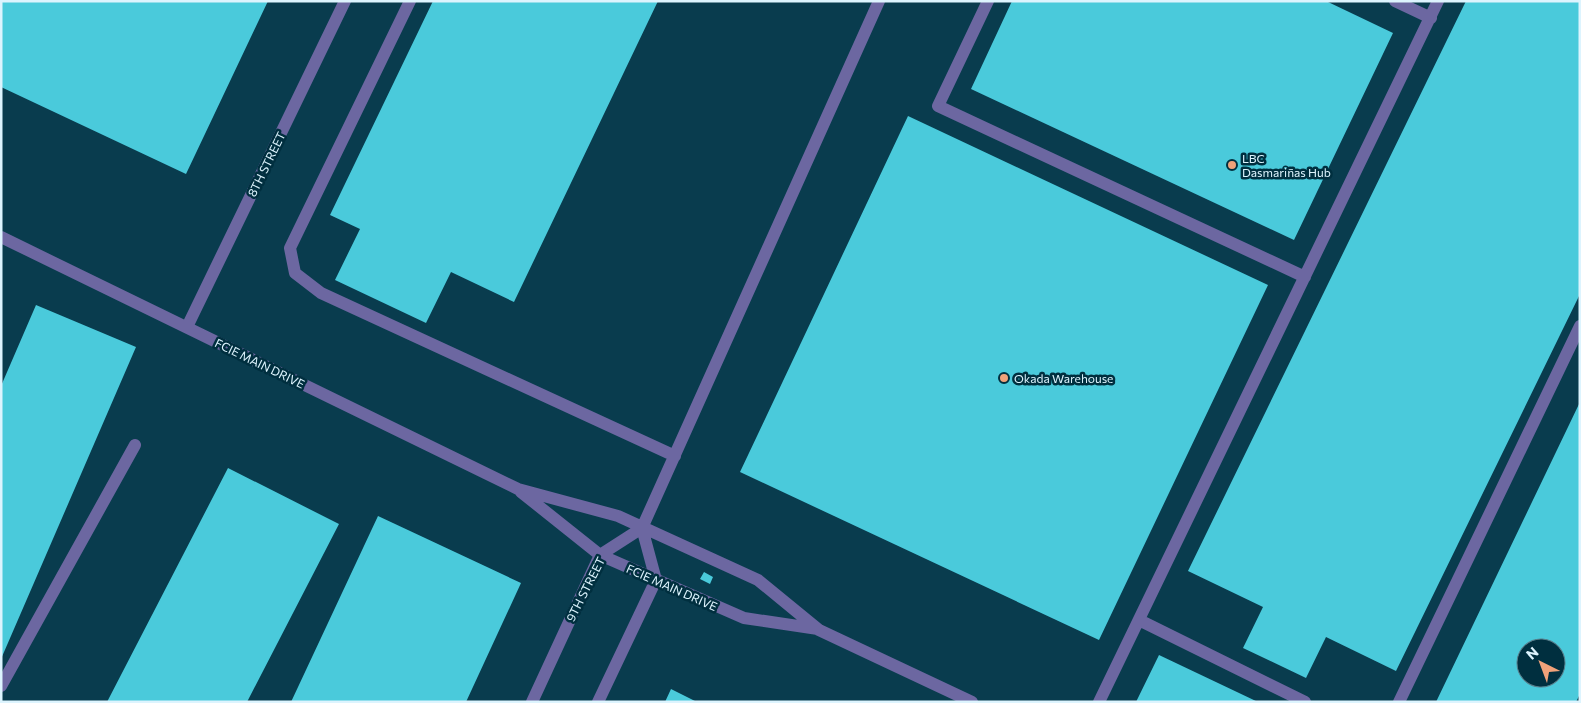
<svg xmlns="http://www.w3.org/2000/svg" width="1581" height="703" viewBox="0 0 1581 703" font-family="Commissioner,sans-serif">
  <style>
    .built { fill: #093c4e; fill-rule: evenodd }
    .building { fill: #4acadb; fill-rule: evenodd }
    .lines { fill: none; stroke-linecap: round; stroke-linejoin: round }
    .minor { stroke: #6c67a1; stroke-width: 12 }
    .poi-dot { fill: #f0a27a; stroke: #002f3f; stroke-width: 2 }
    .labels { text-anchor: middle; dominant-baseline: central; stroke-width: 5; stroke-linejoin: round; paint-order: stroke }
    .poi-label { font-size: 12px; fill: #ddf4fe; stroke: #002f3f; text-anchor: start }
    .street-label { font-size: 12px; fill: #ddf4fe; stroke: #002f3f }
  </style>
  <rect width="100%" height="100%" fill="#002f3f"/>
  <path class="built" d="M 1,1 L 1580,1 L 1580,702 L 1,702 ZM 1526,648 L 1556,648 L 1556,678 L 1526,678 Z"/>
  <path class="building" d="M 1,1 L 268,1 L 186,174 L 1,87 Z
    M 433,1 L 658,1 L 514,302 L 451,272 L 426,323 L 335,280 L 360,229 L 330,215 Z
    M 1012,1 L 1326,1 L 1393,33 L 1294,240 L 971,89 Z
    M 1466,1 L 1580,1 L 1580,294 L 1396,671 L 1326,637 L 1306,678 L 1243,648 L 1263,607 L 1188,571 Z
    M 908,116 L 1268,285 L 1099,640 L 740,472 Z
    M 36,305 L 136,347 L 1,659 L 1,386 Z
    M 1580,402 L 1580,694 L 1576,702 L 1436,702 ZM 1526,648 L 1556,648 L 1556,678 L 1526,678 Z
    M 228,468 L 339,524 L 247,702 L 107,702 Z
    M 378,516 L 521,583 L 466,702 L 291,702 Z
    M 704,572 L 713,577 L 710,584 L 700,579 Z
    M 1159,655 L 1258,702 L 1136,702 Z
    M 671,689 L 697,702 L 665,702 Z"/>
  <g class="lines">
    <path class="minor" d="M 410,1 L 290,248 L 295,273 L 321,293 L 675,456
      M 988,1 L 938,106 L 1305,277
      M 1395,1 L 1431,18
      M 1,237 L 518,489 L 618,516 L 758,580 L 819,630 L 972,702
      M 187,327 L 345,1
      M 521,492 L 600,555 L 744,618 L 818,629
      M 642,528 L 879,1
      M 1139,620 L 1305,702
      M 1,686 L 135,445
      M 532,702 L 600,555 L 642,528
      M 598,702 L 656,580 L 642,528
      M 1099,702 L 1438,1
      M 1399,702 L 1580,326"/>
  </g>
  <g class="poi-dot">
    <circle cx="1232" cy="165" r="5"/>
    <circle cx="1004" cy="378" r="5"/>
  </g>
  <g class="labels">
    <g class="poi-label">
      <text x="1242" y="158">LBC<tspan x="1242" dy="14">Dasmariñas Hub</tspan></text>
      <text x="1014" y="378">Okada Warehouse</text>
    </g>
    <g class="street-label">
      <text transform="translate(266 164) rotate(-64)">8TH STREET</text>
      <text transform="translate(260 363) rotate(26)">FCIE MAIN DRIVE</text>
      <text transform="translate(672 587) rotate(24)">FCIE MAIN DRIVE</text>
      <text transform="translate(585 589) rotate(-63)">9TH STREET</text>
    </g>
  </g>
  <rect width="1581" height="703" fill="none" stroke="#ddf4fe" stroke-width="5"/>
  <g transform="translate(1541 663) rotate(318)"><circle r="24" fill="#002f3f" stroke="#587e8b"/>
  <path d="M0-4L9 19L0 12L-9 19Z" fill="#f0a27a"/>
  <text y="-8" font-size="14" font-weight="bold" text-anchor="middle" fill="#ddf4fe">N</text>
  </g>
</svg>
